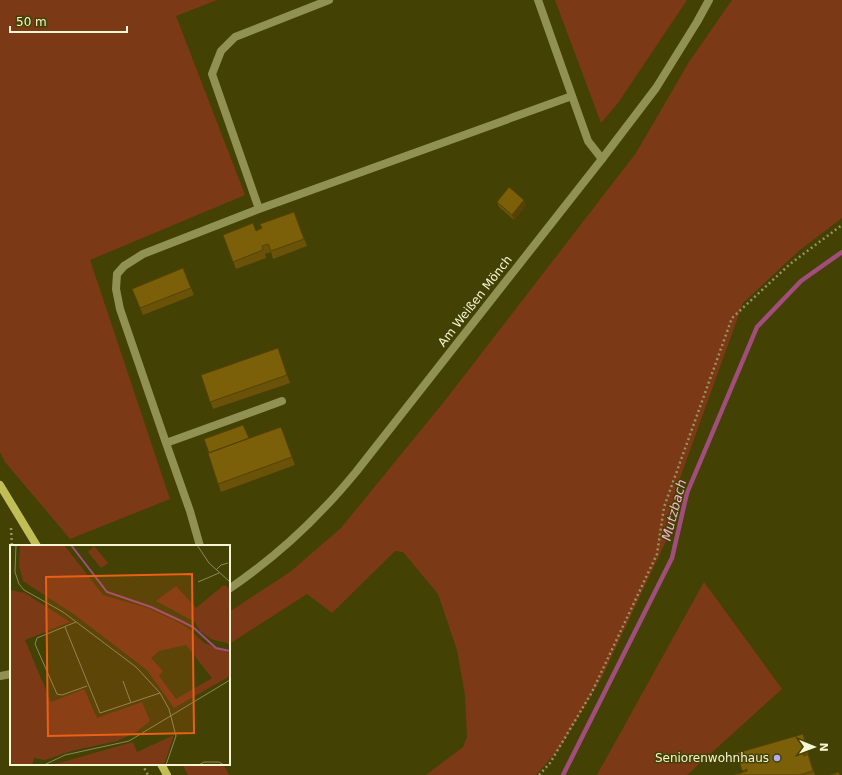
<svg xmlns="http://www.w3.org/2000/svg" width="842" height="775" viewBox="0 0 842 775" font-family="'DejaVu Sans',sans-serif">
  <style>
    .green { fill: #7b3a15 }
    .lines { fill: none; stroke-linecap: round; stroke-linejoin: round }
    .stream { stroke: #a24e7d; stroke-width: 4.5 }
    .path { stroke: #969564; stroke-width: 2.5; stroke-dasharray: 2 3; stroke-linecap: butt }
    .lane { stroke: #929154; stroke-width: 8 }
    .street { stroke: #929154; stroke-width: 8 }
    .secondary { stroke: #c1be58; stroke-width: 8 }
    .wall { fill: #6a5208 }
    .shaded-wall { fill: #564206 }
    .building { fill: #7b5f09; stroke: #564206 }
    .poi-dot { fill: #b3adf9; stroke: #444105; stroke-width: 1.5 }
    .labels { text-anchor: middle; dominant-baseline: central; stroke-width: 3; stroke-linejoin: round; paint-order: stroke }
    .street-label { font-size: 12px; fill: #f6f6d2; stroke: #444105 }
    .poi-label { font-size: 12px; fill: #f6f6d2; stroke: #444105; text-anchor: end }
    .water-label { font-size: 13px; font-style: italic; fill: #f9b3d6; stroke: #444105 }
    .inset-river { fill: none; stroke: #a24e7d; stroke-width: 2 }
    .inset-road { fill: none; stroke: #8b8957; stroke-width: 1 }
    .view { fill: #e96116; fill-opacity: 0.15; stroke: #e96116; stroke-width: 2 }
    .inset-edge { fill: none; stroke: #f6f6d2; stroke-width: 2 }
  </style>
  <rect width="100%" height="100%" fill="#444105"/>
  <path class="green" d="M 0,0 L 217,0 L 176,16 L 245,195 L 90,260 L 170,499 L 70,539 L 5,462 L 0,452 Z
    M 555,0 L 687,0 L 618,103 L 601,123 Z
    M 732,0 L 842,0 L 842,218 L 800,250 L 743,303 L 675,492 L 667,539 L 602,677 L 560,748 L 536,775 L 426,775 L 463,747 L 467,737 L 465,695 L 457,650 L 438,594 L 403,552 L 395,551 L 332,613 L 307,594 L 229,644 L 229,612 L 290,572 L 341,528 L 447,398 L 636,153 L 689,62 Z
    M 704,582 L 782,689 L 687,775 L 597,775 Z
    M 182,764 L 223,764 L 229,775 L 188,775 Z"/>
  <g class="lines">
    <path class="stream" d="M 563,775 L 672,558 L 687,493 L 757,327 L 801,281 L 842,252"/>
    <path class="path" d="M 11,528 L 12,546
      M 142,764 L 148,775
      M 539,775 L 550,763 L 592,692 L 657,554 L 664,507 L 732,318 L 790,264 L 842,225"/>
    <path class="lane" d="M 538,0 L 588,141 L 602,159
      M 259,209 L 212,74 L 221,51 L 235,37 L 329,0
      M 166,443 L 282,401
      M 200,546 L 190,511 L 166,443 L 120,309 L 116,289 L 117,274 L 124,266 L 143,254 L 259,209 L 572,96"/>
    <path class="street" d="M 229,589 C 264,565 296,538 325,507 C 336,496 346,484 356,472 L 602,159 L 656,88 L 697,22 L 709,0
      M 0,676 L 11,674"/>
    <path class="secondary" d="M 0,485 L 37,546
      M 161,764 L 167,775"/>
  </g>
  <path class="wall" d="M 497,202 L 526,205 L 514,220 L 499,207 Z
    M 294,212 L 307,246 L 273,259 L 271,252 L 265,254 L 266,258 L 236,269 L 223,235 L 256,231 Z
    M 183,268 L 194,295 L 143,315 L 132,289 Z
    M 278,348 L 290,383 L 213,409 L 201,375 Z
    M 281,427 L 295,465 L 221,492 L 208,453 Z
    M 805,742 L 815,775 L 734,775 L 743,773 L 737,753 Z"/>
  <path class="shaded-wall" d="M 524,200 L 526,205 L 514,220 L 512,215 Z"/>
  <path class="building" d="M 509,187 L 524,200 L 512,215 L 497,202 Z
    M 294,212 L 304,239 L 271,251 L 268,244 L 262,246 L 263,250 L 233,262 L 223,235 L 253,223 L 256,231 L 262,228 L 260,224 Z
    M 183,268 L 191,288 L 140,308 L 132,289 Z
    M 278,348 L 287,375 L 210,402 L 201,375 Z
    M 243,425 L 249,438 L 209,453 L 204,439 Z
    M 281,427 L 292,457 L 218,484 L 208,453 Z
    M 803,734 L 807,750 L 802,752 L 804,756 L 808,754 L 813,771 L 799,775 L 734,775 L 747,771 L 747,769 L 742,771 L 737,753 Z
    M 839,772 L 840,775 L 829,775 Z"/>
  <circle class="poi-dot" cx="777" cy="758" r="4"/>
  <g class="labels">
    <g class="street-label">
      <text transform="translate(475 301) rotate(-52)">Am Weißen Mönch</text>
    </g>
    <g class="poi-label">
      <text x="769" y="758">Seniorenwohnhaus</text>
    </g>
    <g class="water-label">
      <text transform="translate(674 510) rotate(-75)">Mutzbach</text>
    </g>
  </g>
  <g transform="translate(10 545)">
    <rect width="220" height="220" fill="#444105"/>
    <path d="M 10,0 L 54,0 L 93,50 L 138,63 L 164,75 L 178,83 L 194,98 L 220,108 L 220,131 L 164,163 L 137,125 L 65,70 L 13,36 L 9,20 ZM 176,100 L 202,133 L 166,154 L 149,131 L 153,126 L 141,113 L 149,106 ZM 84,1 L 98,18 L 91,23 L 78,7 ZM 214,40 L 220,43 L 220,99 L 201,94 L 190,86 L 185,77 L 146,56 L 166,41 L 186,63 ZM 0,45 L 15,48 L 60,77 L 15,95 L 41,157 L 74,144 L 87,173 L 132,157 L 140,176 L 125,188 L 107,196 L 61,206 L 35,215 L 24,213 L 22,220 L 0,220 ZM 164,190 L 154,220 L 42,220 L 123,197 L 127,207 Z" fill="#7b3a15" fill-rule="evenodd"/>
    <path class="inset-river" d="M 61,0 L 97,47 L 141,62 L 169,75 L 183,82 L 206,103 L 220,106"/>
    <path class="inset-road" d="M 6,0 L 5,27 L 9,39 L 14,45 L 53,67 L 126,122 L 150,148 L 159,164 L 166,191 L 156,220M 187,0 L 199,18 L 220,37M 206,25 L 211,20 L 218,18M 188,37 L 209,28M 66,77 L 27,93 L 25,99 L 47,149 L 52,150 L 77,141M 55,82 L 90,168 L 150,148M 113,136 L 121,158M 34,220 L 55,210 L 119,196 L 220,135M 189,220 L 194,217 L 209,217 L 214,220"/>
    <path class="view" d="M 182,29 L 184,188 L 38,191 L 36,32 Z"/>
    <rect width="220" height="220" class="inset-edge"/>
  </g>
  <g transform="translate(814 747) rotate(91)" stroke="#444105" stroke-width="3" paint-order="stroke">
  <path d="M0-3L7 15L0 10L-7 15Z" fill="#f6f6d2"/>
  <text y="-6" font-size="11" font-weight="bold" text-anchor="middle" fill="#f6f6d2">N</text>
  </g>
  <path d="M10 26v6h117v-6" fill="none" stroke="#f6f6d2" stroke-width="2"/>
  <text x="16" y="26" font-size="12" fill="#f6f6d2" stroke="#444105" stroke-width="3" paint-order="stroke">50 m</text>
</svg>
